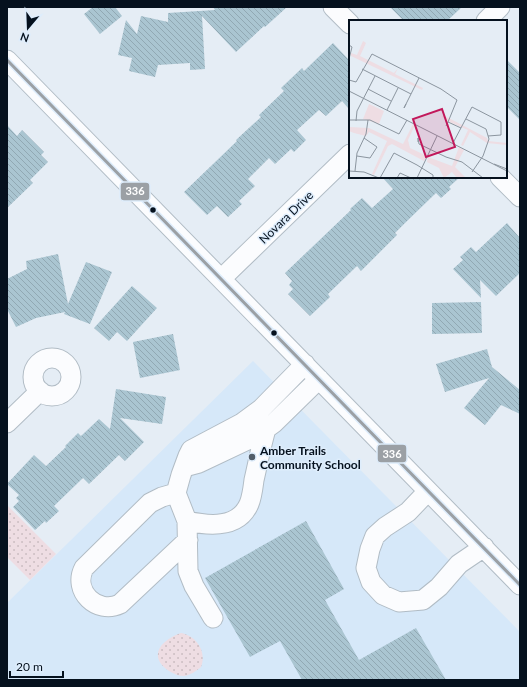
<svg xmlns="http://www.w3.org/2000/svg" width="527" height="687" viewBox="0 0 527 687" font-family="Lato,sans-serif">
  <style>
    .built { fill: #d6e8f9 }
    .park { fill: url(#park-dots) }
    .building { fill: url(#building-back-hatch) }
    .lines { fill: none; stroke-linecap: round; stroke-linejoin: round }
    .minor-casing { stroke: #b1bcc5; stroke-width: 21 }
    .minor { stroke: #fbfcfe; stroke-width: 19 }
    .bus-1-casing { stroke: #deedfc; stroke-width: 6 }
    .bus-1 { stroke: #9ba0a5; stroke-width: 3 }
    .bus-dot { fill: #05111e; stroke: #deedfc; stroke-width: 1.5 }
    .poi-dot { fill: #535e69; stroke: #deedfc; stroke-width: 1.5 }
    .labels { text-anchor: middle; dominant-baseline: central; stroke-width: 3; stroke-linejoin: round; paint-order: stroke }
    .street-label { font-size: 12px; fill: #05111e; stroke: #deedfc }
    .poi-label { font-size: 12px; font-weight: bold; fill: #05111e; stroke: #deedfc; text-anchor: start }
    .inset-road { fill: none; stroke: #8b959f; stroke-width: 1 }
    .view { fill: #c2185b; fill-opacity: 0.15; stroke: #c2185b; stroke-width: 2 }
    .inset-edge { fill: none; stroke: #05111e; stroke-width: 2 }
    .line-badge { stroke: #deedfc; stroke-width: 1.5 }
    .badge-label { font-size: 11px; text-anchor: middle; font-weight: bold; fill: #fff }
  </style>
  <defs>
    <pattern id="park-dots" width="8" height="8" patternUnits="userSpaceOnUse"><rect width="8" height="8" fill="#eedde3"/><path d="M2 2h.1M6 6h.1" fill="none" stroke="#cbbdc2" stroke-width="1.8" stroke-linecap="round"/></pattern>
    <pattern id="building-back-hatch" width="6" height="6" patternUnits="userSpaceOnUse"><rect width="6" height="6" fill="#aac5d1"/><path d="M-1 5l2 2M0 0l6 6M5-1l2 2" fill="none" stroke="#91a8b3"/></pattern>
  </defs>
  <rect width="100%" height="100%" fill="#e5edf5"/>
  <path class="built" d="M 253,361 L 520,632 L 520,680 L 7,680 L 7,603 Z"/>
  <path class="park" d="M 7,505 L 56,554 L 30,580 L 7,557 Z
    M 181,633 C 197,636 207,652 201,667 C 196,671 191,675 184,676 C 179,676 174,674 169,671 C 147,656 161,640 181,633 Z"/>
  <path class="building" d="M 93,7 L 115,7 L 122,16 L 100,34 L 84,14 Z
    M 213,7 L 287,7 L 265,27 L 264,26 L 236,52 L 202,16 L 205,69 L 190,70 L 190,63 L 158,65 L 155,77 L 129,71 L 132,58 L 118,55 L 126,20 L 137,34 L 141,16 L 168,22 L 168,13 L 215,10 Z
    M 390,7 L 462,7 L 447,21 L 404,21 Z
    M 333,43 L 350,61 L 350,110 L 342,101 L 326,116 L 319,110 L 297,130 L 306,140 L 294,152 L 291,149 L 275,164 L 269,158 L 248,179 L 255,186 L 239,201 L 242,204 L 228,217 L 217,206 L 207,215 L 184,192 L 237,141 L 236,140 L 261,117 L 259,115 L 284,91 L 281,88 L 302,68 L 304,71 Z
    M 506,59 L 520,73 L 520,120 L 506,106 Z
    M 7,125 L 17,136 L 22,130 L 44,152 L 41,155 L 48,162 L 30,180 L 33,183 L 7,208 Z
    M 382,177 L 460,177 L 449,187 L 451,189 L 441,198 L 436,193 L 405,223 L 395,233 L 397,235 L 361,271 L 357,266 L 328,294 L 330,297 L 310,316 L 288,294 L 293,289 L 289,285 L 292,281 L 285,273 L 351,210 L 350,209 L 362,198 L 372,208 L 393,189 Z
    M 507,223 L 520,238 L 520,273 L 496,296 L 480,280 L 481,298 L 453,269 L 463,260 L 460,257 L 471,247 L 476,252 Z
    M 58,254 L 68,304 L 86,262 L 112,272 L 90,324 L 64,314 L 65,312 L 36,318 L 16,327 L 7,309 L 7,279 L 27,269 L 26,261 Z
    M 132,286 L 157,308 L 127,341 L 117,332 L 109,341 L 94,328 Z
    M 481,302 L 482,333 L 432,334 L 432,303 Z
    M 173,334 L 180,370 L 140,378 L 133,342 Z
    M 487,349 L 492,367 L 520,390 L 520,414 L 501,405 L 485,425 L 464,408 L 489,378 L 445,392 L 436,364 Z
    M 116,389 L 166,397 L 162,424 L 120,418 L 144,442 L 125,461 L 119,455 L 89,484 L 83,478 L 54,506 L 59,511 L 46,523 L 45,521 L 35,530 L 13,507 L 19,501 L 16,498 L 19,495 L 7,484 L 34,455 L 46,466 L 66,447 L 65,446 L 78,433 L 81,436 L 99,419 L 110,429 Z
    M 306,521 L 344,589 L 325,600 L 359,660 L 416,628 L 446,680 L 302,680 L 280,641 L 250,657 L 205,578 Z"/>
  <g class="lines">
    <g class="minor-casing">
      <path id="minor" d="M 333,7 L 350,24
        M 486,21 L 500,7
        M 7,60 L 520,585
        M 500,177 L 520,197
        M 221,279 L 350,154
        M33 377a19 19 0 1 1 38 0a19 19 0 1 1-38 0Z
        M 7,423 L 40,391
        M 184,467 L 199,463 L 256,436 L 274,423 L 319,379
        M 428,491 L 408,512 L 385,527 L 375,536 L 370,549 L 366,568 L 371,582 L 383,595 L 399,602 L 423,600 L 439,587 L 459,564 L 484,547
        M 176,493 L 162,497 L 150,503 L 84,568 C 72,591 97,615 120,604 L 188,540
        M 187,521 C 209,526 238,529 249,504 C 252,497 253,488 254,480 C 258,463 261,446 266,429
        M 213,618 L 194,586 L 188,571 L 187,521 L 176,493 L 181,475 L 188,456 L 191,450 L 242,423 L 261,409 L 305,364"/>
    </g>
    <use href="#minor" class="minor"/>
    <g class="bus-1-casing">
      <path id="bus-1" d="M 7,60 L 520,585"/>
    </g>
    <use href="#bus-1" class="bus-1"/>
  </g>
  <g class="bus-dot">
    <circle cx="153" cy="210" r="3.5"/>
    <circle cx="274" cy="333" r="3.5"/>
  </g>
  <circle class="poi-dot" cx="252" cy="457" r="4"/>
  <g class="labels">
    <g class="street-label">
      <text transform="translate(286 217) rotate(-44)">Novara Drive</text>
    </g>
    <g class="poi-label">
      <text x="260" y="450">Amber Trails<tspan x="260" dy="14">Community School</tspan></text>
    </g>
  </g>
  <g transform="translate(349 20)">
    <rect width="158" height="158" fill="#e5edf5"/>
    <path d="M 20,84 L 35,91 L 30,104 L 14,99 Z" fill="#eedde3"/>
    <path d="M 14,21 L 17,23 L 11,36 L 45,53 L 49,48 L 46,54 L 74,68 L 73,70 L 2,36 L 2,33 L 8,35 ZM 94,95 L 138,118 L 139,121 L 158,123 L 158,125 L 138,123 L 121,112 L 114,126 L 112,125 L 119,110 L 100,102 L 93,97 ZM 64,104 L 66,105 L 59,120 L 61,128 L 78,136 L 75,141 L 43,124 L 39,126 L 25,155 L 23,154 L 38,121 L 20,112 L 17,116 L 5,113 L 0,111 L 0,107 L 20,108 L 54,124 ZM 110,127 L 115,130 L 106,147 L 117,158 L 108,158 L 103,152 L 95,158 L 90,148 L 78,142 L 79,137 L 103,146 Z" fill="#eedde3"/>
    <path class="inset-road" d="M 0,25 L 3,27 L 0,39M 13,49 L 62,74M 0,60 L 7,62 L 23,34 L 92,69 L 108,80 L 99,102M 19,69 L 42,81M 0,71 L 158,151M 57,84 L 55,88 L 70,58M 38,90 L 49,68M 117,99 L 137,109 L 140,119 L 134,136 L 123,152M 0,100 L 21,100 L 50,114 L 58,100M 7,101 L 8,91 L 26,56M 97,106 L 99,102 L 112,108M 69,122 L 69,118 L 70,124 L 97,137 L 113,142 L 134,158M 104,123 L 123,87 L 152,102 L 152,115 L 139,116M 8,136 L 21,138 L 28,127 L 15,118M 145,144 L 158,149M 0,151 L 15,152 L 30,158M 6,151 L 8,133 L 17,114 L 19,100M 31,158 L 45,133 L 68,145 L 84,155 L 84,158M 48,158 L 51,153 L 62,158M 68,158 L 88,116"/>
    <path class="view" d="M 93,89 L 106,127 L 77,137 L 64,99 Z"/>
    <rect width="158" height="158" class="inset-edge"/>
  </g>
  <g class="line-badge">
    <rect x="120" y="182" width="30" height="19" rx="4" fill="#9ba0a5"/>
    <rect x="377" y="444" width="30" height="19" rx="4" fill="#9ba0a5"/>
  </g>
  <g class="badge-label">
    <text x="135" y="195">336</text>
    <text x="392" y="458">336</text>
  </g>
  <rect width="527" height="687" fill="none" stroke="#05111e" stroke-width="16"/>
  <g transform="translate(28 28) rotate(199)" stroke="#deedfc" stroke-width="3" paint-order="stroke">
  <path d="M0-3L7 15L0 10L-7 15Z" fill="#05111e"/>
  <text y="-6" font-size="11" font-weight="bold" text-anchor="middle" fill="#05111e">N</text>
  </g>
  <path d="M10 671v6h53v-6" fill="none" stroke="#05111e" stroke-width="2"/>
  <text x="16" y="671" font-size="12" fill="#05111e" stroke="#deedfc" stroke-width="3" paint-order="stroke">20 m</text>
</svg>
